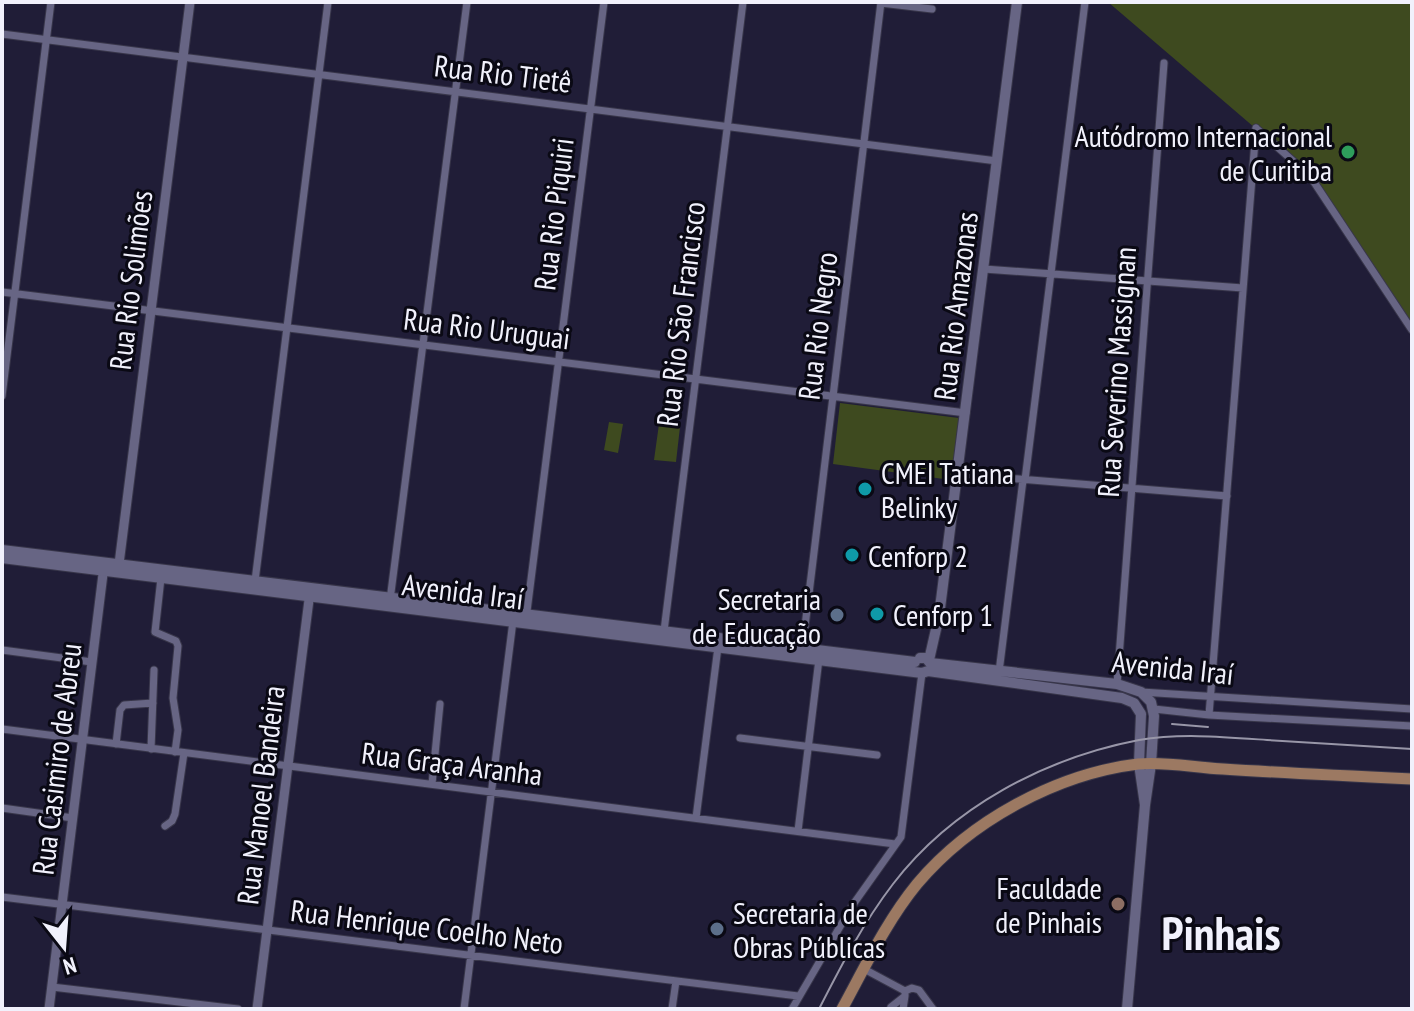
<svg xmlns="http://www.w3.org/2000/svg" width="1414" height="1011" viewBox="0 0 1414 1011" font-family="'PT Sans Narrow',sans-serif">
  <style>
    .green { fill: #3e4a1f }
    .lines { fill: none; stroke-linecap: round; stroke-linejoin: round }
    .minor-casing { stroke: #38364a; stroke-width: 9 }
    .tertiary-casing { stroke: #38364a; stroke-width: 11 }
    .secondary-casing { stroke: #38364a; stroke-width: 12 }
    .primary-casing { stroke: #38364a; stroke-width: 13 }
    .minor { stroke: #676584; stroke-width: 7 }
    .tertiary { stroke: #676584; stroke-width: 9 }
    .secondary { stroke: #676584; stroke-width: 10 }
    .primary { stroke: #9c7962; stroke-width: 11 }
    .rail { stroke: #9896a8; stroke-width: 2 }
    .leisure-dot { fill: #2e9e5b; stroke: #0a0914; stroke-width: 3 }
    .culture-dot { fill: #0f9aa8; stroke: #0a0914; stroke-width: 3 }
    .service-dot { fill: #5c6f8a; stroke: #0a0914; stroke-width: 3 }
    .education-dot { fill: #8d6e63; stroke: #0a0914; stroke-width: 3 }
    .labels { text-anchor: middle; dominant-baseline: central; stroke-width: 6; stroke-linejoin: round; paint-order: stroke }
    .street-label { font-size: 30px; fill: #f1f1fc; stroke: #0a0914 }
    .poi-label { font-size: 30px; fill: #f1f1fc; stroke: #0a0914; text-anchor: start }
    .town-label { font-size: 46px; font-weight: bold; fill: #f1f1fc; stroke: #0a0914 }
  </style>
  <rect width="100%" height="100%" fill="#201d37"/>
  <path class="green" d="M 1108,2 L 1412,2 L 1412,330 L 1310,175 Z
    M 840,403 L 959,418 L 951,480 L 833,464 Z
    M 609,422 L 623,424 L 618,453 L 604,450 Z
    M 659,424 L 680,427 L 676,462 L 654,460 Z"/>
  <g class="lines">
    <g class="minor-casing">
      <path id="minor" d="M 881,3 L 932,9
        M 2,34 L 997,161
        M 1256,128 L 1310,176 L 1412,330
        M 984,269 L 1243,288
        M 2,292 L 966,413
        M 2,396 L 51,2
        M 958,474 L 1227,496
        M 1025,480 L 1085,2
        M 161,578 L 155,632 L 176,641 L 178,646 L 173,698 L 178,730 L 175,752
        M 255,581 L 328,2
        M 390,600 L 467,2
        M 526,619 L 604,2
        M 664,631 L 743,2
        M 2,650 L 92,662
        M 802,651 L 881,2
        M 999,672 L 1023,480
        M 1117,684 L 1164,63
        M 1141,692 L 1412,709
        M 1154,709 L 1209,715 L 1412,726
        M 1209,715 L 1256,128
        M 2,729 L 895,844
        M 740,738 L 877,755
        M 116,744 L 120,710 L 124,705 L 153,703
        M 151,749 L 154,670
        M 432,784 L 440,704
        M 2,808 L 73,818
        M 696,818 L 718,647
        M 165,826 L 172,821 L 175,814 L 184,753
        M 798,831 L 819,659
        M 2,897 L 798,996
        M 864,969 L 905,991 L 905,996 L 891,1007
        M 52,987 L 238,1009
        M 905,991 L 912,988 L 919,990 L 933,1009
        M 464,1009 L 513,621
        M 672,1009 L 676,981
        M 792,1009 L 852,906 L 901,837 L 922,673
        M 903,1009 L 905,996"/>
    </g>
    <g class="tertiary-casing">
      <path id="tertiary" d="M 119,564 L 190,2
        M 49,1009 L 104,566
        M 257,1009 L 310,592"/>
    </g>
    <g class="secondary-casing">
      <path id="secondary" d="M 2,550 L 915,662
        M 2,558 L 922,673 L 928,671 L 1122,698 L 1134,703 L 1141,714 L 1139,764 L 1145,805
        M 920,658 L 926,658 L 930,663 L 1117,684 L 1141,692 L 1151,702 L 1154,716 L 1151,764 L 1145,805 L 1127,1009
        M 929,660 L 939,616 L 1017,2"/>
    </g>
    <g class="primary-casing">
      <path id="primary" d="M 842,1009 C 865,967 886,922 917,884 C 970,821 1056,774 1138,764 C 1165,761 1196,768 1223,769 C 1286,773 1349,776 1412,779"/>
    </g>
    <use href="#minor" class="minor"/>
    <use href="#tertiary" class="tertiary"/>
    <use href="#secondary" class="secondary"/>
    <use href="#primary" class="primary"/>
    <path class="rail" d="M 1172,724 L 1208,727
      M 819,1009 C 841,966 863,923 893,884 C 952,807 1045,758 1139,740 C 1180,733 1225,737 1267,740 C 1315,743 1364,746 1412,749"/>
  </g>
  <circle class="leisure-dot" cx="1348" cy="152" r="8"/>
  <g class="culture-dot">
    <circle cx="865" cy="489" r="8"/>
    <circle cx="852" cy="555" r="8"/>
    <circle cx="877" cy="614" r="8"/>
  </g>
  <g class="service-dot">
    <circle cx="837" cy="615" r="8"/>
    <circle cx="717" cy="929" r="8"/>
  </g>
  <circle class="education-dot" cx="1118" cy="904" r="8"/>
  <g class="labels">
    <g class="street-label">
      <text transform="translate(503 73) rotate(7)">Rua Rio Tietê</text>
      <text transform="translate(553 214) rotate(-83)">Rua Rio Piquiri</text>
      <text transform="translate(130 280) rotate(-83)">Rua Rio Solimões</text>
      <text transform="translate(955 306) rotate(-83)">Rua Rio Amazonas</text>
      <text transform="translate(680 314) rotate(-83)">Rua Rio São Francisco</text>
      <text transform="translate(817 326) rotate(-83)">Rua Rio Negro</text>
      <text transform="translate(487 328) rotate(7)">Rua Rio Uruguai</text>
      <text transform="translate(1116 372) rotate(-86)">Rua Severino Massignan</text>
      <text transform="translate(463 591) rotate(7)">Avenida Iraí</text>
      <text transform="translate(1173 667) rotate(6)">Avenida Iraí</text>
      <text transform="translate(56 759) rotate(-83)">Rua Casimiro de Abreu</text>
      <text transform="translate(452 763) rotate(7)">Rua Graça Aranha</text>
      <text transform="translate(260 795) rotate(-83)">Rua Manoel Bandeira</text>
      <text transform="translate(427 926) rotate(7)">Rua Henrique Coelho Neto</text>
    </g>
    <g class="poi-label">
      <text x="1332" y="135" text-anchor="end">Autódromo Internacional<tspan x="1332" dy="34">de Curitiba</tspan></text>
      <text x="881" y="472">CMEI Tatiana<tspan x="881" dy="34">Belinky</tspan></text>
      <text x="868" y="555">Cenforp 2</text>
      <text x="821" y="598" text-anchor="end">Secretaria<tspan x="821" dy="34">de Educação</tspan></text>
      <text x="893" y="614">Cenforp 1</text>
      <text x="1102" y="887" text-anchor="end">Faculdade<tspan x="1102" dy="34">de Pinhais</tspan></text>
      <text x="733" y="912">Secretaria de<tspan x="733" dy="34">Obras Públicas</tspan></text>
    </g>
    <g class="town-label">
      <text x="1221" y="933">Pinhais</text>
    </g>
  </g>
  <rect width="1414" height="1011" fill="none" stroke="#f1f1fc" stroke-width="8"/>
  <g transform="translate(64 947) rotate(163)" stroke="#0a0914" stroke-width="6" paint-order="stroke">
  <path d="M0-6L14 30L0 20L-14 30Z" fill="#f1f1fc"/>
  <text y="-12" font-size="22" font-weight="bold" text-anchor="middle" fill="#f1f1fc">N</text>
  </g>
</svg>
